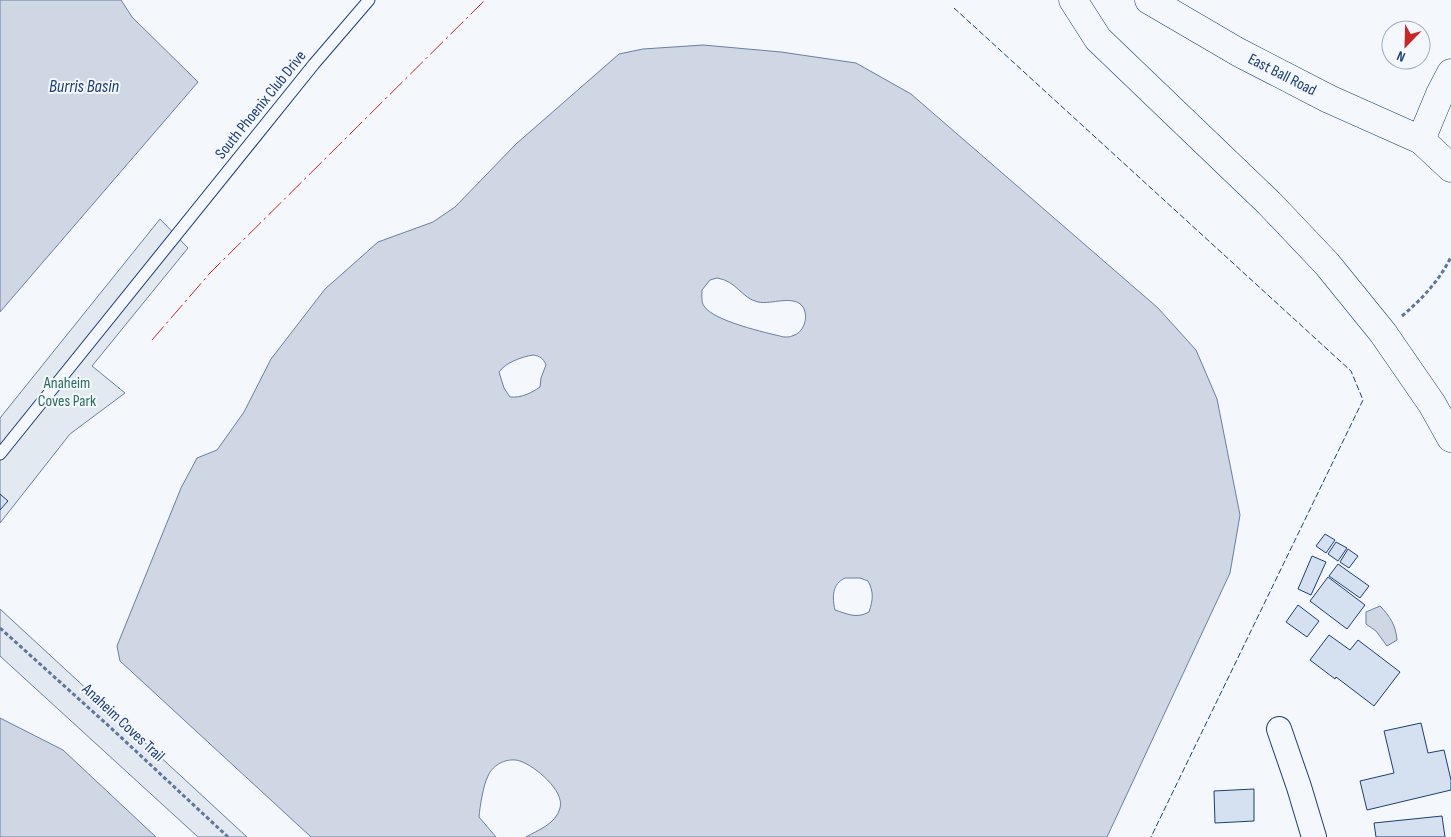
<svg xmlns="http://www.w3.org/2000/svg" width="1451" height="837" viewBox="0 0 1451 837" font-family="'Sofia Sans Condensed',sans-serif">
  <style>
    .green { fill: #e3e9f0; stroke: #687fa3 }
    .water { fill: #cfd7e4; stroke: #687fa3; fill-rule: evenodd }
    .building { fill: #d5e0f0; stroke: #1d3f73 }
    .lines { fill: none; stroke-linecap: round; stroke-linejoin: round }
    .service-casing { stroke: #1d3f73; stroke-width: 13 }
    .minor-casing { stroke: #1d3f73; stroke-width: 26 }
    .primary-casing { stroke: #1d3f73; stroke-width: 29 }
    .motorway-casing { stroke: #1d3f73; stroke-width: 29 }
    .path { stroke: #5e769c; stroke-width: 3; stroke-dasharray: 4 2.5; stroke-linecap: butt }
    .service { stroke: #f4f7fb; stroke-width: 11 }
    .minor { stroke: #f4f7fb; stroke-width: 24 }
    .primary { stroke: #f4f7fb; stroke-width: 28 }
    .motorway { stroke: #f4f7fb; stroke-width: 28 }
    .fence { stroke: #1d3f73; stroke-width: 1; stroke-dasharray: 6 2.5; stroke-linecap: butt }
    .power { stroke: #c62828; stroke-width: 1; stroke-dasharray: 18 4 2.5 4; stroke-linecap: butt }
    .labels { text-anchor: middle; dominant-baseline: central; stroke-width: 4; stroke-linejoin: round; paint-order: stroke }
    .street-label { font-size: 16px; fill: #1d3f73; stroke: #f4f7fb }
    .park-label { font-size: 16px; fill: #2c6c60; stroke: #f4f7fb }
    .water-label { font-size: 18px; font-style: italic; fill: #1d3f73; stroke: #f4f7fb }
  </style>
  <rect width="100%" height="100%" fill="#f4f7fb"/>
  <path class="green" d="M 160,219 L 188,248 L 92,366 L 125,393 L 70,434 L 0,523 L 0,418 Z
    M 0,609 L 247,837 L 198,837 L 0,656 Z"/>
  <path class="water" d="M 0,0 L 121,0 L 132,17 L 198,82 L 0,312 Z
    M 703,45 L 781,52 L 856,63 L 911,94 L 1158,308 L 1196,350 L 1217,399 L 1240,515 L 1230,573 L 1107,837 L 526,837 C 538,830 556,824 560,808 C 565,791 535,766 520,761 C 508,757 493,764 488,776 C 483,786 480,806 479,817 L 496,837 L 311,837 L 120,661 L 117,646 L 181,488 L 197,458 L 217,450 L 244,412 L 271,359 L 325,289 L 378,242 L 433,222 L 455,207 L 516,144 L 619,54 L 643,49 ZM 717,278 C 737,281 741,298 758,302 C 771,305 794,294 803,307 C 809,317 804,333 792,336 C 790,337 787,337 784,337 C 767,333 713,321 704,306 C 701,302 702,295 702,290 L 710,280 ZM 533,355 C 540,356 543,358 546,365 L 541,378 L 540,387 C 531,393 522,398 510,397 L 504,388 L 499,372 C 505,363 521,357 533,355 ZM 845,578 L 860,578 L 868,581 C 874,592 873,600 869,612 C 856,619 848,614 835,610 C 832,597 832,584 845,578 Z
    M 1380,606 C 1390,616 1396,626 1397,640 L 1387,646 L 1376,631 L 1366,624 L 1366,612 Z
    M 0,718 L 63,750 L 156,837 L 0,837 Z"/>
  <path class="building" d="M 0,494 L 8,501 L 0,510 Z
    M 1325,534 L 1335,540 L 1326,553 L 1316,546 Z
    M 1336,542 L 1347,548 L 1338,561 L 1328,554 Z
    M 1348,549 L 1358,556 L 1349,568 L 1340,562 Z
    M 1312,556 L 1326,562 L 1311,595 L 1298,589 Z
    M 1338,564 L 1369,586 L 1360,598 L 1329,576 Z
    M 1328,577 L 1365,605 L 1347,629 L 1310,601 Z
    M 1298,605 L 1319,621 L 1307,637 L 1286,622 Z
    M 1329,635 L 1350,650 L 1358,640 L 1400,672 L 1374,706 L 1336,677 L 1335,679 L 1310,660 Z
    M 1421,723 L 1428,753 L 1444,750 L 1451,780 L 1451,790 L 1367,810 L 1360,781 L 1394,773 L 1384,731 Z
    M 1254,789 L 1254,821 L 1215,823 L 1214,791 Z
    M 1442,816 L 1445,837 L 1376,837 L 1374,823 Z"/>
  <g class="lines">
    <g class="service-casing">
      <path id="service" d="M 0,454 L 314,64 L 369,0"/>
    </g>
    <g class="minor-casing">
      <path id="minor" d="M 1279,729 L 1299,787 L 1314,837"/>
    </g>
    <g class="primary-casing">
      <path id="primary" d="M 1149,0 L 1238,52 L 1329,99 L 1421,140 L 1451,168"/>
    </g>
    <g class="motorway-casing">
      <path id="motorway" d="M 1073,0 L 1098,39 L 1269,203 L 1327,264 L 1383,333 L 1432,404 L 1451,438
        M 1421,140 L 1440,94 L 1451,73"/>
    </g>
    <path class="path" d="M 1402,316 C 1422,299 1439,281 1451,257
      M 0,628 L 111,728 L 228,837"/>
    <use href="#service" class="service"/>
    <use href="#minor" class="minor"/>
    <use href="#primary" class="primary"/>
    <use href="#motorway" class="motorway"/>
    <path class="fence" d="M 954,8 L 1351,371 L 1363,400 L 1151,837"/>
    <path class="power" d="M 152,340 L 210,273 L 485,0"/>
  </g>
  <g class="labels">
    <g class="street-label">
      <text transform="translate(1282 75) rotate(27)">East Ball Road</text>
      <text transform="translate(261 105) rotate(-51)">South Phoenix Club Drive</text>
      <text transform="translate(123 723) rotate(43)">Anaheim Coves Trail</text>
    </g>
    <g class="park-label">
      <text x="67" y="383">Anaheim<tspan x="67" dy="18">Coves Park</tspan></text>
    </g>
    <g class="water-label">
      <text x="84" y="86">Burris Basin</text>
    </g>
  </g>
  <g transform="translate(1406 45) rotate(203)"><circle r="24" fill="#f4f7fb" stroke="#9eadc5"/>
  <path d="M0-4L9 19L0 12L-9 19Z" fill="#c62828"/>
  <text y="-8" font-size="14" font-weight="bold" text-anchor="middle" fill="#1d3f73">N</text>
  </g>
</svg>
